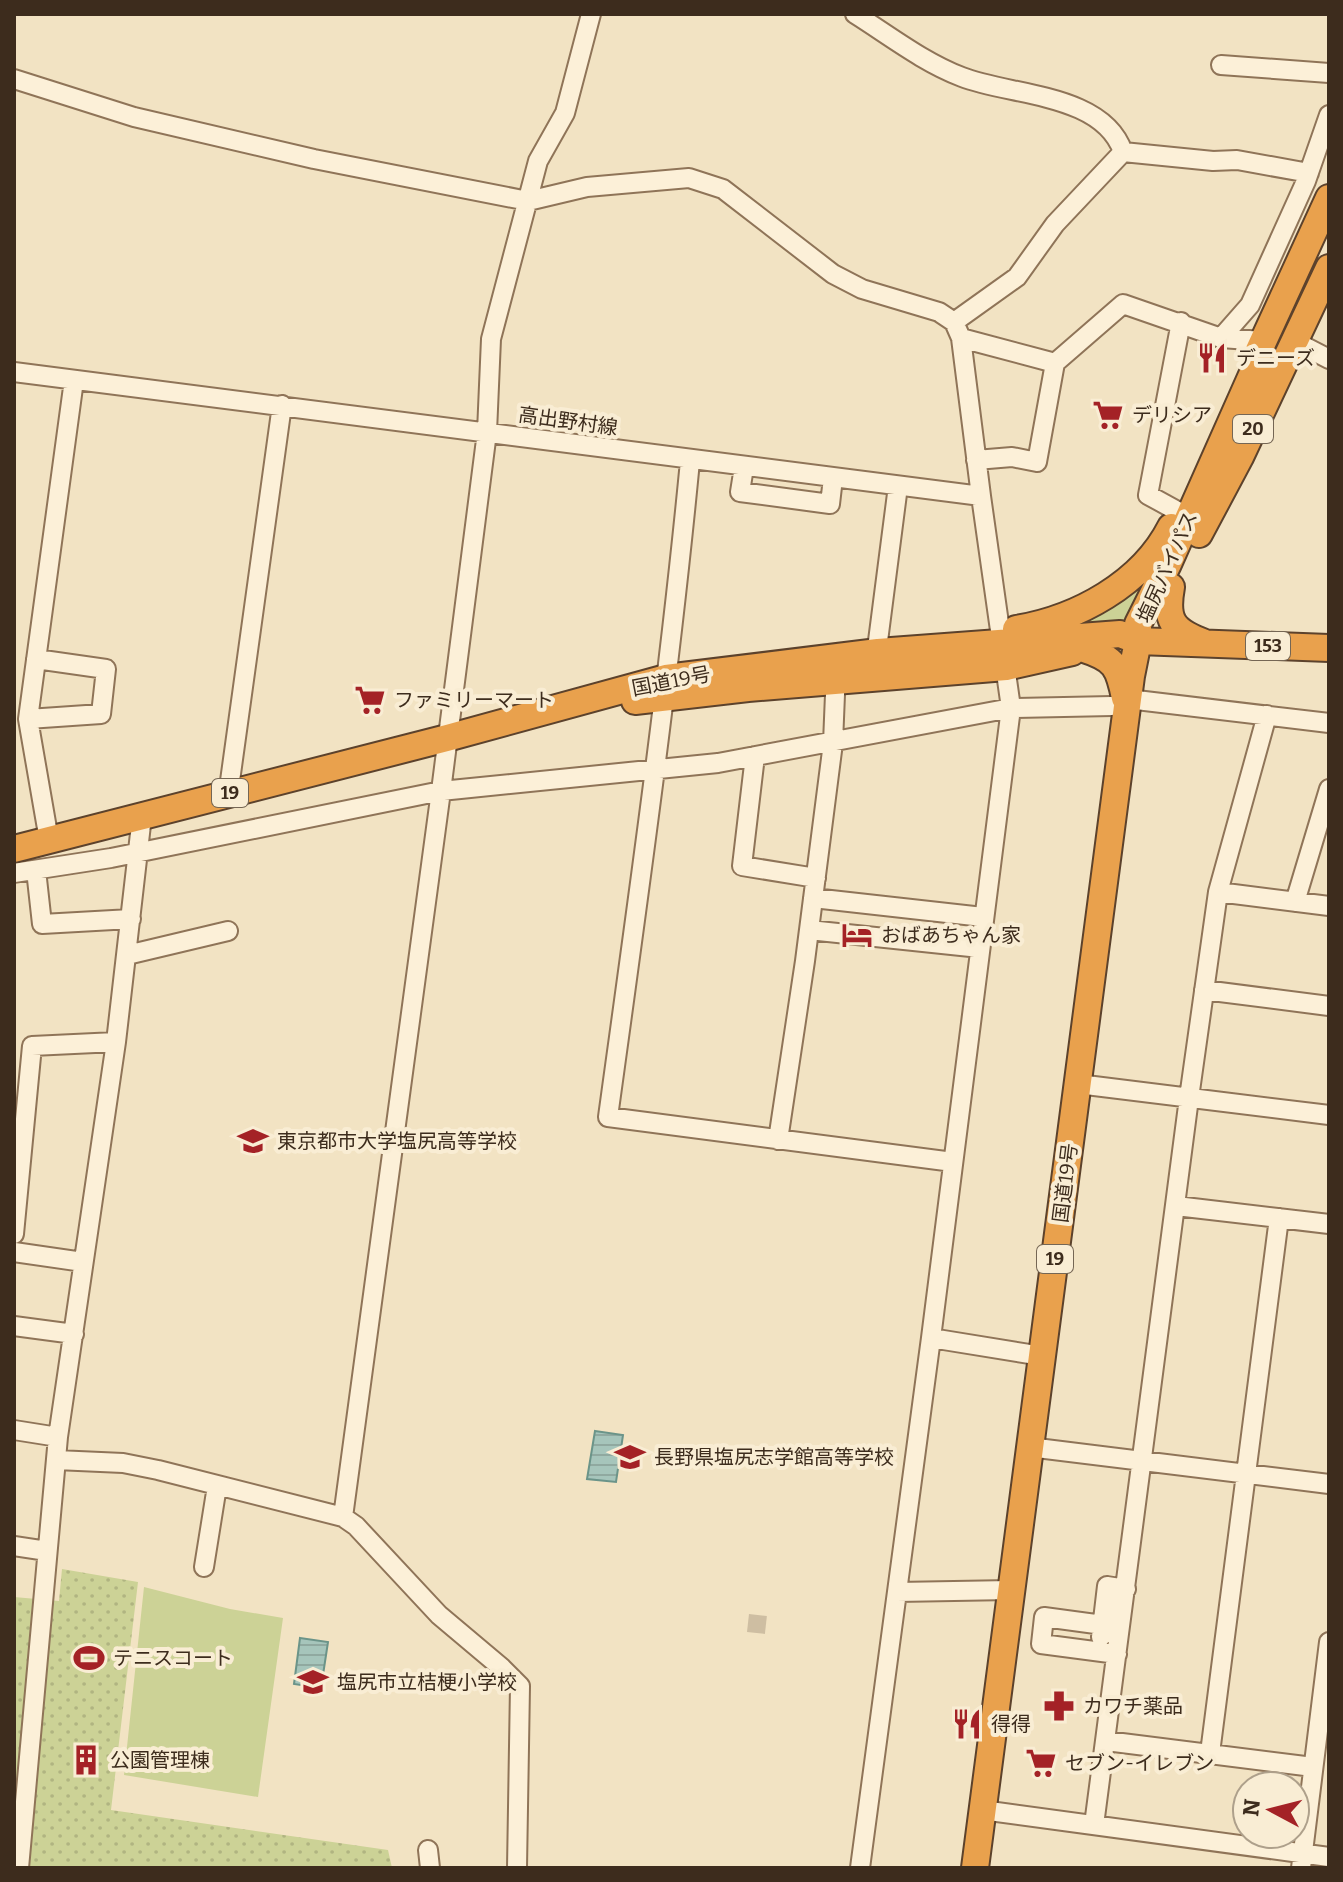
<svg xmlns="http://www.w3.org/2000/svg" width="1343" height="1882" viewBox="0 0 1343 1882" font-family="Bitter,'Noto Sans JP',serif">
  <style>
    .grass { fill: #ccd296 }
    .park { fill: url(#park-dots) }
    .water { fill: url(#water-rules); stroke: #6b9489; stroke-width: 2 }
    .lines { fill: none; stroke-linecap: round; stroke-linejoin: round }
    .minor-tunnel { stroke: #cebea2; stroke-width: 18; stroke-dasharray: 18 9; stroke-linecap: butt }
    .minor-casing { stroke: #8f7458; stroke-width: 22 }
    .highway-casing { stroke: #5c422c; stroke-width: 30 }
    .minor { stroke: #fcf0d8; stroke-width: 18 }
    .highway { stroke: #e9a14d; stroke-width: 26 }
    .labels { text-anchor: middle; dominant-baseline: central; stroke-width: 8; stroke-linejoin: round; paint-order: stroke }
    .shield { fill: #f9edd4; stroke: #756654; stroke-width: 2 }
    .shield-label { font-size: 18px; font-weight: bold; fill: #3d2c1d }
    .poi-label { font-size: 20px; fill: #3d2c1d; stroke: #f9edd4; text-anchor: start }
    .street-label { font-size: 20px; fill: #3d2c1d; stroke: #f9edd4 }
  </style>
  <defs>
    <pattern id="park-dots" width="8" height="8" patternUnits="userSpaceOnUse" patternTransform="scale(2)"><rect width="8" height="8" fill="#ccd296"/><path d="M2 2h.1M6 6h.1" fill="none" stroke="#b0b481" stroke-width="1.8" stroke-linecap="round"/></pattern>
    <pattern id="water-rules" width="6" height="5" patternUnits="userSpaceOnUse" patternTransform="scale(2)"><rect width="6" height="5" fill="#a6c5bb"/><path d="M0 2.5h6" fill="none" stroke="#90a9a0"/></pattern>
  </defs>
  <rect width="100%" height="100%" fill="#f2e3c3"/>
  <path class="grass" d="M 1162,561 L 1128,625 L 1076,626 L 1115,605 Z
    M 144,1587 L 230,1609 L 283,1618 L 258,1797 L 124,1775 Z"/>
  <path class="park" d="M 62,1569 L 138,1582 L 111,1810 L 388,1850 L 392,1868 L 14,1868 L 14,1597 L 59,1601 Z"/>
  <path class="water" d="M 595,1431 L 623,1435 L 616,1482 L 587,1479 Z
    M 300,1638 L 328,1642 L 321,1688 L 294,1684 Z"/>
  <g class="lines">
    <path class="minor-tunnel" d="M 748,1623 L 766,1625"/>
    <g class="minor-casing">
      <path id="minor" d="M 855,14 C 890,36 923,62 962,77 C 1010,96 1103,93 1123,152
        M 1221,65 L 1329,73
        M 14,79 L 134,117 L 314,159 L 528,201 L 587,187 L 689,178 L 723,189 L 833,274 L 862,289 L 939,312 L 954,322 L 961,338 L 981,496
        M 954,322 L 1017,277 L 1055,224 L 1123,152 L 1213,161 L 1237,160 L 1309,173
        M 961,338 L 1055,363
        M 1221,338 L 1250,305 L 1306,181 L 1329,115
        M 1294,341 L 1329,359
        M 14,372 L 981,496 L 1011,708 L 931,1338 L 860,1868
        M 976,460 L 1012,457 L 1037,462 L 1055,363 L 1123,304 L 1221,338 L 1263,341
        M 690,461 C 669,680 638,899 608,1117 L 953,1162
        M 744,467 L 740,492 L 830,504 L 833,478
        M 1179,512 L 1148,495 L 1181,322
        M 878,662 L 878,641 L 898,486
        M 1128,699 L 1329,723
        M 28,719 L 101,714 L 106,669 L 36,659
        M 755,756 L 742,866 L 816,878
        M 232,793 L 230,781 L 282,405
        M 49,840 L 28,719 L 74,380
        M 36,870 L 42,924 L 131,919
        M 14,873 L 111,858 L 441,791 L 718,763 L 1011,708 L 1112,706
        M 1218,892 L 1267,715
        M 813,898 L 983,917
        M 1295,902 L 1329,789
        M 809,930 L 980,948
        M 127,955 L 228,931
        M 1204,990 L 1329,1006
        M 1078,1084 L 1329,1115
        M 778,1140 L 805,961 L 833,743 L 836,670
        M 1176,1206 L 1329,1224
        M 14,1234 L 32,1046 L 116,1042
        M 14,1252 L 83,1262
        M 14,1326 L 74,1334
        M 931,1338 L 1042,1356
        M 14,1430 L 58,1437
        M 1029,1447 L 1329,1484
        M 56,1460 L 123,1463 L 158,1470 L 343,1517 L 356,1526 L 439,1615 L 502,1668 L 520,1686 L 517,1868
        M 343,1517 L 441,791 L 487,432 L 491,339 L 538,161 L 565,113 L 591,14
        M 14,1546 L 47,1551
        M 204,1567 L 217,1486
        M 897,1592 L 1011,1590
        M 1103,1625 L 1044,1617 L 1041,1644 L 1117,1654
        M 1101,1637 L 1107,1586 L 1126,1589
        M 1106,1741 L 1313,1767
        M 1210,1753 L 1279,1218
        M 982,1810 L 1329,1857
        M 1094,1825 L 1189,1098 L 1218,892 L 1329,906
        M 428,1850 L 430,1868
        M 19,1868 L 58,1437 L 116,1042 L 142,816
        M 1301,1868 L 1329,1642"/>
    </g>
    <g class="highway-casing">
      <path id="highway" d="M 1199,534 L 1240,457 L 1329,268
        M 1171,587 C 1165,620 1172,631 1205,643
        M 1016,629 C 1077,619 1142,584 1171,527
        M 1084,649 C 1115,659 1119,667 1125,698
        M 635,701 L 748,688 L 1006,667 L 1072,652
        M 14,849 L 447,738 L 666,678 L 878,652 L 1120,634 L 1138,641 L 1329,648
        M 975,1868 L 1131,676 L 1138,641 L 1138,624 L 1168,564 L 1256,366 L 1255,359 L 1329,198"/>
    </g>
    <use href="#minor" class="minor"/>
    <use href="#highway" class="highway"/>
  </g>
  <defs>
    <g id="restaurant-bare" transform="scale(2.4)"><path d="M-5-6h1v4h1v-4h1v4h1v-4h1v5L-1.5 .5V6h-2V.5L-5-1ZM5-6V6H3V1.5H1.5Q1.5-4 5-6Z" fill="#a42226" stroke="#f9edd4" stroke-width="2.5" paint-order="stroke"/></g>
    <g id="supermarket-bare" transform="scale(2.4)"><path d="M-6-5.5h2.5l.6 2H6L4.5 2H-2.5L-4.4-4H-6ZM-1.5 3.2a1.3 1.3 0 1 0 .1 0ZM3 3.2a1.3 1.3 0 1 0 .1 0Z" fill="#a42226" stroke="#f9edd4" stroke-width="2.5" paint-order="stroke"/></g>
    <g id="hotel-bare" transform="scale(2.4)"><path d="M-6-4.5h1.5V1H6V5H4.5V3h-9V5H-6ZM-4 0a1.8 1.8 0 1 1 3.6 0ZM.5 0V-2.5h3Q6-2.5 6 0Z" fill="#a42226" stroke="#f9edd4" stroke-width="2.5" paint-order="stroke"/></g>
    <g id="school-bare" transform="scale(2.4)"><path d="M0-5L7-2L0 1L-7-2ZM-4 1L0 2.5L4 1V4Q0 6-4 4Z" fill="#a42226" stroke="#f9edd4" stroke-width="2.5" paint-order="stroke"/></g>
    <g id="stadium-bare" transform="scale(2.4)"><path d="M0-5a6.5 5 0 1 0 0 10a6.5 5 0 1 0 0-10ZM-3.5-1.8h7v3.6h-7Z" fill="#a42226" stroke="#f9edd4" stroke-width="2.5" paint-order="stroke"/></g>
    <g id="pharmacy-bare" transform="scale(2.4)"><path d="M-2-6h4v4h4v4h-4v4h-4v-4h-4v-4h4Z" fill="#a42226" stroke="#f9edd4" stroke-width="2.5" paint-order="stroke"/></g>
    <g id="building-bare" transform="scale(2.4)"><path d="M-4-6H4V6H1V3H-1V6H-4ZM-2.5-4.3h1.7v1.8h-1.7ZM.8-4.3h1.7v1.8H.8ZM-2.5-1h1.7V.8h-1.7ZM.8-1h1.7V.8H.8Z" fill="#a42226" stroke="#f9edd4" stroke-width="2.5" paint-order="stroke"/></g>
  </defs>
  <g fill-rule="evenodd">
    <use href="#restaurant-bare" x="1212" y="358"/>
    <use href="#supermarket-bare" x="1108" y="415"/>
    <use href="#supermarket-bare" x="370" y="700"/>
    <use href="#hotel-bare" x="857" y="935"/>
    <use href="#school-bare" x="253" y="1141"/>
    <use href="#school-bare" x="630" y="1457"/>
    <use href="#stadium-bare" x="89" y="1658"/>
    <use href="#school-bare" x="313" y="1682"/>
    <use href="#pharmacy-bare" x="1059" y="1706"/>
    <use href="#restaurant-bare" x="967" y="1724"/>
    <use href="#building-bare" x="86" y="1760"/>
    <use href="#supermarket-bare" x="1041" y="1763"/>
  </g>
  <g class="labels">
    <g class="shield">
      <rect x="1233" y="415" width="40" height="28" rx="6"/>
      <rect x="1246" y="632" width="44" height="28" rx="6"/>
      <rect x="212" y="779" width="36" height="28" rx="6"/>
      <rect x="1037" y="1245" width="36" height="28" rx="6"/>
    </g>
    <g class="shield-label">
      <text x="1253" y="429">20</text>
      <text x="1268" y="646">153</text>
      <text x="230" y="793">19</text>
      <text x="1055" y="1259">19</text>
    </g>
    <g class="poi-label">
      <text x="1236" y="358">デニーズ</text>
      <text x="1132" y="415">デリシア</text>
      <text x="394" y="700">ファミリーマート</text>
      <text x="881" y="935">おばあちゃん家</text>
      <text x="277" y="1141">東京都市大学塩尻高等学校</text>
      <text x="654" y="1457">長野県塩尻志学館高等学校</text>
      <text x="113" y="1658">テニスコート</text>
      <text x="337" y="1682">塩尻市立桔梗小学校</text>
      <text x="1083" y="1706">カワチ薬品</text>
      <text x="991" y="1724">得得</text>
      <text x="110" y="1760">公園管理棟</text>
      <text x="1065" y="1763">セブン-イレブン</text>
    </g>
    <g class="street-label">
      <text transform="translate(568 421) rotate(8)">高出野村線</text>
      <text transform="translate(1167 567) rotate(-66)">塩尻バイパス</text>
      <text transform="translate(671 681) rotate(-11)">国道19号</text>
      <text transform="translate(1065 1183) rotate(-83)">国道19号</text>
    </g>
  </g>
  <rect width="1343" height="1882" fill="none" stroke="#3d2c1d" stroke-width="32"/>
  <g transform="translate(1271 1810) rotate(277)"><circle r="38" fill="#f9edd4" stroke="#aea08b" stroke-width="2"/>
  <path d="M0-6L14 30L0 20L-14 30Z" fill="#a42226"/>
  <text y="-12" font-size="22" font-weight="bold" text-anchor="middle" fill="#3d2c1d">N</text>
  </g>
</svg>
